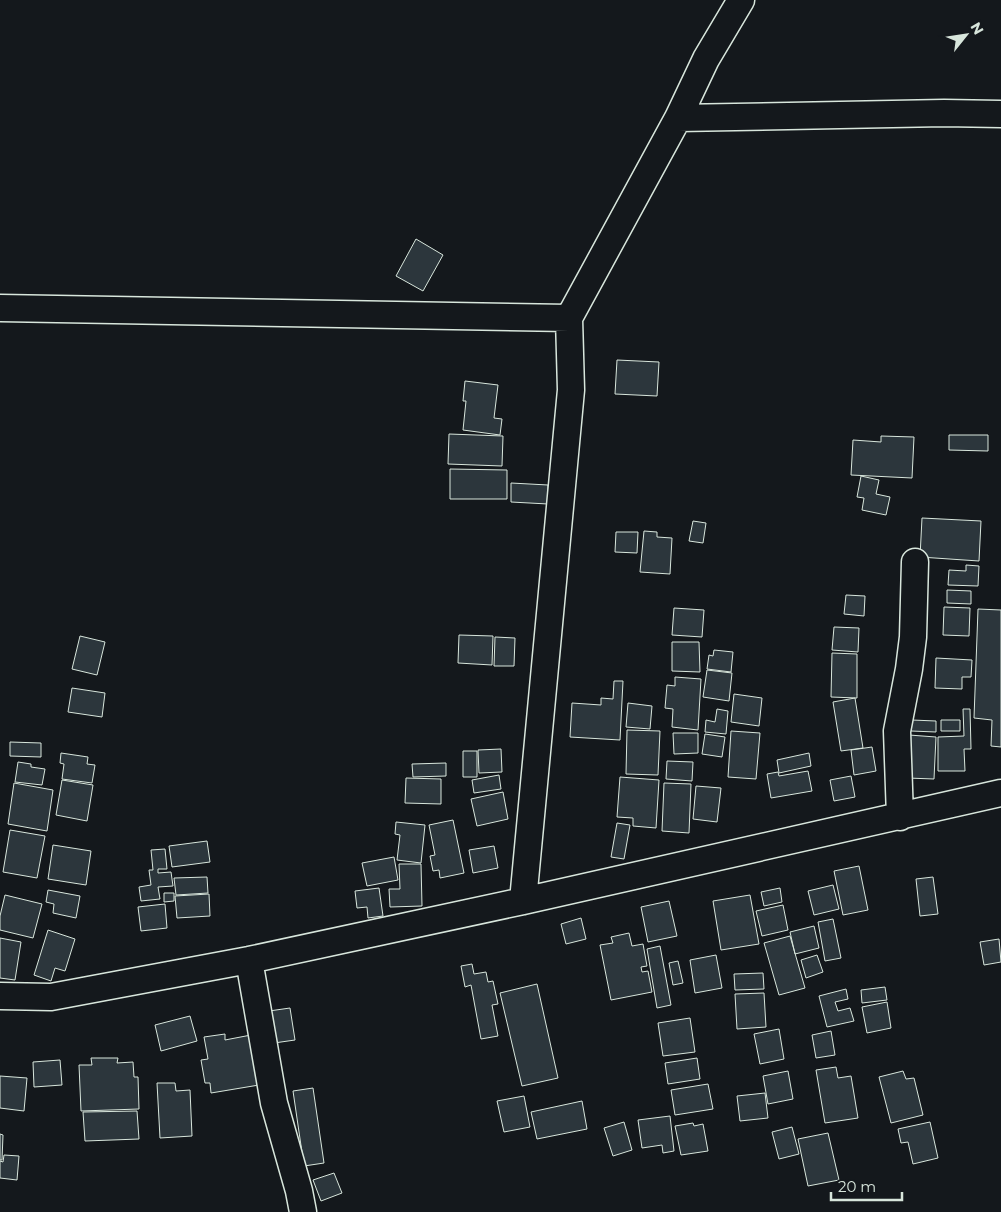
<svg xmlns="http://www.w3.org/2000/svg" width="1001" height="1212" viewBox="0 0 1001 1212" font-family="Montserrat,sans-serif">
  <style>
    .building { fill: #2c363c; stroke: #d8e6dc }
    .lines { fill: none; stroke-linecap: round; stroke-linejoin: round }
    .minor-casing { stroke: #d8e6dc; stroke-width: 29 }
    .minor { stroke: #14181c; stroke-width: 26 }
  </style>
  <rect width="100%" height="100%" fill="#14181c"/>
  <path class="building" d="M 416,239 L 443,255 L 423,291 L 396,276 Z
    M 617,360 L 659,362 L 657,396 L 615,394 Z
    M 465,381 L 498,385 L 494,418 L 502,419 L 500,435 L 463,430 L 466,401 L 463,401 Z
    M 449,434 L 503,436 L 502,466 L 448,464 Z
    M 949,435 L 988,435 L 988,451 L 949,450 Z
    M 881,436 L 914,437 L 912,478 L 851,475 L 853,440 L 881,442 Z
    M 450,469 L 507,470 L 507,499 L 450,499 Z
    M 861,476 L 879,480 L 876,494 L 890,497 L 886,515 L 862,510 L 864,498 L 857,497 Z
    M 511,483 L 548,485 L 548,504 L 511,502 Z
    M 922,518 L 981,521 L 979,561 L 920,557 Z
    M 693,521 L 706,523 L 703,543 L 689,541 Z
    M 644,531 L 657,532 L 657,537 L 672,538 L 670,574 L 640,572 Z
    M 616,532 L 638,532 L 637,553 L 615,552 Z
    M 966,565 L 979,566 L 978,586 L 948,585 L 949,570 L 966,571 Z
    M 947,590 L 971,591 L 971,604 L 947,603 Z
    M 846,595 L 865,596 L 864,616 L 844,614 Z
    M 944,607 L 970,608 L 969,636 L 943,635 Z
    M 674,608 L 704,610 L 702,637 L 672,635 Z
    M 978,609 L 1001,610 L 1001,747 L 991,746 L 992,720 L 974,718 Z
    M 834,627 L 859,628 L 858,652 L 832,650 Z
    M 459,635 L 493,636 L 492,665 L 458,663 Z
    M 80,636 L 105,642 L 97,675 L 72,669 Z
    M 495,637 L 515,638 L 514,666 L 494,666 Z
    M 672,642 L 699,642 L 700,672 L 672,671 Z
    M 714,650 L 733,652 L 731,672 L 707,669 L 709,655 L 713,656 Z
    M 832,653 L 857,654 L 857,698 L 831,697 Z
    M 936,658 L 972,660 L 971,677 L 962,677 L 962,689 L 935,688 Z
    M 707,670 L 732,673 L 729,701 L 703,697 Z
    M 675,677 L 701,679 L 698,730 L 672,727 L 673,709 L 665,708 L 667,685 L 675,686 Z
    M 614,681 L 623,681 L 620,740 L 570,737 L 572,703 L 601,705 L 601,698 L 613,699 Z
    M 72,688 L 105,693 L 102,717 L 68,712 Z
    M 734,694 L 762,698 L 759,726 L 731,722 Z
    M 855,698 L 863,748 L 841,751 L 833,702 Z
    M 628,703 L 652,706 L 650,729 L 626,727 Z
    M 717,709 L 728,711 L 726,734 L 705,732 L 706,720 L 715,722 Z
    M 963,709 L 970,709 L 971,749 L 964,749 L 965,771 L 938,771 L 938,737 L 964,736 Z
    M 912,720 L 936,721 L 936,732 L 911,731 Z
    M 941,720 L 960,720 L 960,731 L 941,731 Z
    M 627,730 L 660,731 L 658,775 L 626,774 Z
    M 731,731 L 760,733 L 756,779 L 728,777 Z
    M 673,733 L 698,733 L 698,753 L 674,754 Z
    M 705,734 L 725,737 L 722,757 L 702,754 Z
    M 909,735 L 936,737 L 934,779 L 907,778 Z
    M 10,742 L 41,743 L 41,757 L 10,756 Z
    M 872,747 L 876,771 L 854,775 L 851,750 Z
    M 501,749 L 502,772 L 479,773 L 478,750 Z
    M 463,751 L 477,751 L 477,777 L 463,777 Z
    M 61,753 L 88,757 L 87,764 L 95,765 L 92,783 L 62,779 L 64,764 L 60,763 Z
    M 809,753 L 811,766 L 779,773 L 777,760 Z
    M 667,761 L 693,762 L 692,781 L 666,779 Z
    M 18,762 L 31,764 L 31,767 L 45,769 L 42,785 L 15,782 Z
    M 446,763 L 446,776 L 413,777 L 412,764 Z
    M 808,771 L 812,791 L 771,798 L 767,774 L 778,772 L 779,776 Z
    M 499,775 L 501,789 L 474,793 L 472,780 Z
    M 851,776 L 855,797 L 834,801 L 830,780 Z
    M 620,777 L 659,780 L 656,828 L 633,826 L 633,818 L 617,817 Z
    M 406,778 L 441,779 L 441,804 L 405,803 Z
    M 62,780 L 93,785 L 87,821 L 56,815 Z
    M 14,783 L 53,790 L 47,831 L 8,824 Z
    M 664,783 L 691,784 L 689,833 L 662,831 Z
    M 696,786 L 721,788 L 717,822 L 693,819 Z
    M 503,792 L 508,819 L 477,826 L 471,799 Z
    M 453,820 L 464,873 L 440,878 L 439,870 L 433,871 L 430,856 L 435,855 L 429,825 Z
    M 396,822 L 425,825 L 421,863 L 397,860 L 400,835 L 395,834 Z
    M 617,823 L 630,825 L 624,859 L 611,857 Z
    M 10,830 L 45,836 L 37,878 L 3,872 Z
    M 207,841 L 210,862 L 172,867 L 169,846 Z
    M 53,845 L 91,851 L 86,885 L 48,879 Z
    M 494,846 L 498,868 L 473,873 L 469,850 Z
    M 165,849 L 167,869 L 158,869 L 158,873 L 171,872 L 173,886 L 158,887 L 160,899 L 141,901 L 139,887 L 151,885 L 149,870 L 153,870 L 151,850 Z
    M 394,857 L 398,880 L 367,886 L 362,863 Z
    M 399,864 L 421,864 L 422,906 L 390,907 L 389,889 L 400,889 Z
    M 859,866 L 868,910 L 843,915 L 834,871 Z
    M 207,877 L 208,893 L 176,895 L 174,878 Z
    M 933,877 L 938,914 L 920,916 L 916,879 Z
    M 833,885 L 839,909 L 814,915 L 808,891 Z
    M 379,888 L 383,916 L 368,918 L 367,907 L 357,908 L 355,891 Z
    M 780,888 L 782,902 L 764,906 L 761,892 Z
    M 48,890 L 80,896 L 76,918 L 53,913 L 54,904 L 46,902 Z
    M 164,893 L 174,893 L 174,901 L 164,902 Z
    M 209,894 L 210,916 L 177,918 L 175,896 Z
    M 5,895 L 42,904 L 33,938 L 0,930 L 0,916 Z
    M 750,895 L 759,944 L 721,950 L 713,901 Z
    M 669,901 L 677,936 L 648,942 L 641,907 Z
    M 165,904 L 167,928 L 141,931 L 138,907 Z
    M 783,905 L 788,930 L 762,936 L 756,911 Z
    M 581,918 L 586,939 L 566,944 L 561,924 Z
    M 833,919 L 841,958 L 825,961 L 818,922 Z
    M 814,926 L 819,948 L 795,954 L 790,932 Z
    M 48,930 L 75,939 L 65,971 L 55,968 L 51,981 L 34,975 Z
    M 629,933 L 632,946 L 643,944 L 647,966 L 641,967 L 642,972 L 648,971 L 652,992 L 611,1000 L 600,945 L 613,943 L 611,937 Z
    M 790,936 L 805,988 L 779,995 L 764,943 Z
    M 0,938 L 21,942 L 15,980 L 0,978 Z
    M 999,939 L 1001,962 L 984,965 L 980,942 Z
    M 660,946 L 671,1005 L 657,1008 L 647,949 Z
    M 716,955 L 722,988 L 695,993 L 690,960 Z
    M 817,955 L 823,972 L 806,978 L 801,960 Z
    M 678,961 L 683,983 L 673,985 L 669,963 Z
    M 472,964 L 474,974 L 486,972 L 488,982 L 493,981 L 498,1004 L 492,1005 L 498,1036 L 481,1039 L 471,985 L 465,987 L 461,966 Z
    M 763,973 L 764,989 L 735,990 L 734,974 Z
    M 537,984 L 558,1078 L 522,1086 L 500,993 Z
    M 885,987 L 887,1000 L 862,1003 L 861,990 Z
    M 846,989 L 848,999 L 835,1002 L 838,1011 L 850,1008 L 854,1021 L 827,1027 L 819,996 Z
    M 764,993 L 766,1027 L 737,1029 L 735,994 Z
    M 887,1002 L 891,1028 L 867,1033 L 862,1007 Z
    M 290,1008 L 295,1040 L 267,1044 L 262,1012 Z
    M 190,1016 L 197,1041 L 161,1051 L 155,1025 Z
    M 690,1018 L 695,1052 L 663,1056 L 658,1023 Z
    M 779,1029 L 784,1059 L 760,1064 L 754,1034 Z
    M 831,1031 L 835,1055 L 816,1058 L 812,1035 Z
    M 225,1034 L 225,1040 L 251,1035 L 259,1085 L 211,1093 L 210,1083 L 205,1083 L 201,1060 L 208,1059 L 204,1037 Z
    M 91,1058 L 118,1058 L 117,1063 L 133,1062 L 134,1077 L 138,1077 L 139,1109 L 81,1111 L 79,1065 L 92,1065 Z
    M 697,1058 L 700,1079 L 668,1084 L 665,1063 Z
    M 60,1060 L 62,1085 L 34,1087 L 33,1062 Z
    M 836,1067 L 838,1078 L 851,1076 L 858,1118 L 825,1123 L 816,1070 Z
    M 788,1071 L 793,1099 L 768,1104 L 763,1076 Z
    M 903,1071 L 906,1079 L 914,1078 L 923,1115 L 891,1123 L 879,1077 Z
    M 0,1076 L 27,1078 L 24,1111 L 0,1108 Z
    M 157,1083 L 175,1083 L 176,1091 L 190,1090 L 192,1136 L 160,1138 Z
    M 708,1084 L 713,1109 L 675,1115 L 671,1090 Z
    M 313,1088 L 324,1163 L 304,1166 L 293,1091 Z
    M 765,1093 L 768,1118 L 740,1121 L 737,1096 Z
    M 524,1096 L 530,1127 L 504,1132 L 497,1101 Z
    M 582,1101 L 587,1129 L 537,1139 L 531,1112 Z
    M 137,1111 L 139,1139 L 85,1141 L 83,1112 Z
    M 670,1116 L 674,1151 L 663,1153 L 662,1145 L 642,1148 L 638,1120 Z
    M 624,1122 L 632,1150 L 613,1156 L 604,1128 Z
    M 930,1122 L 938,1158 L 913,1164 L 908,1142 L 901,1143 L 898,1129 Z
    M 693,1123 L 694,1126 L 703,1124 L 708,1151 L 681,1155 L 675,1126 Z
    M 792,1127 L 799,1154 L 779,1159 L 772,1132 Z
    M 828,1133 L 839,1180 L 808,1186 L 798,1139 Z
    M 0,1134 L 3,1135 L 2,1160 L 0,1160 Z
    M 4,1155 L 19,1156 L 17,1180 L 0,1178 L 0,1161 L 3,1162 Z
    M 334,1173 L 342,1193 L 321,1201 L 313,1180 Z"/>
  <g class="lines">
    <g class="minor-casing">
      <path id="minor" d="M 678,118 L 944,113 L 1001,114
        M 0,308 L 569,318
        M 900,817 L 897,731 L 909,669 L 913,637 L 915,562
        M 523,901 L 571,390 L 569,318 L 678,118 L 706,59 L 741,0
        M 249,960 L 274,1103 L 299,1191 L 303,1212
        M 0,996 L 51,997 L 249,960 L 523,901 L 1001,793"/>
    </g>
    <use href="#minor" class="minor"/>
  </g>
  <g transform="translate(966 35) rotate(60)" stroke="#14181c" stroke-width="4" paint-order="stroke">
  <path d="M0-4L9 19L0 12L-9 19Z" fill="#d8e6dc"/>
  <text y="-8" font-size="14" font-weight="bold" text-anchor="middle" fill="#d8e6dc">N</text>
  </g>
  <path d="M831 1192v8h71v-8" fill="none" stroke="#d8e6dc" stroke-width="2.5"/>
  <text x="838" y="1192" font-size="15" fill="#d8e6dc" stroke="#14181c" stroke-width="4" paint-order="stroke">20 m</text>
</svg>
